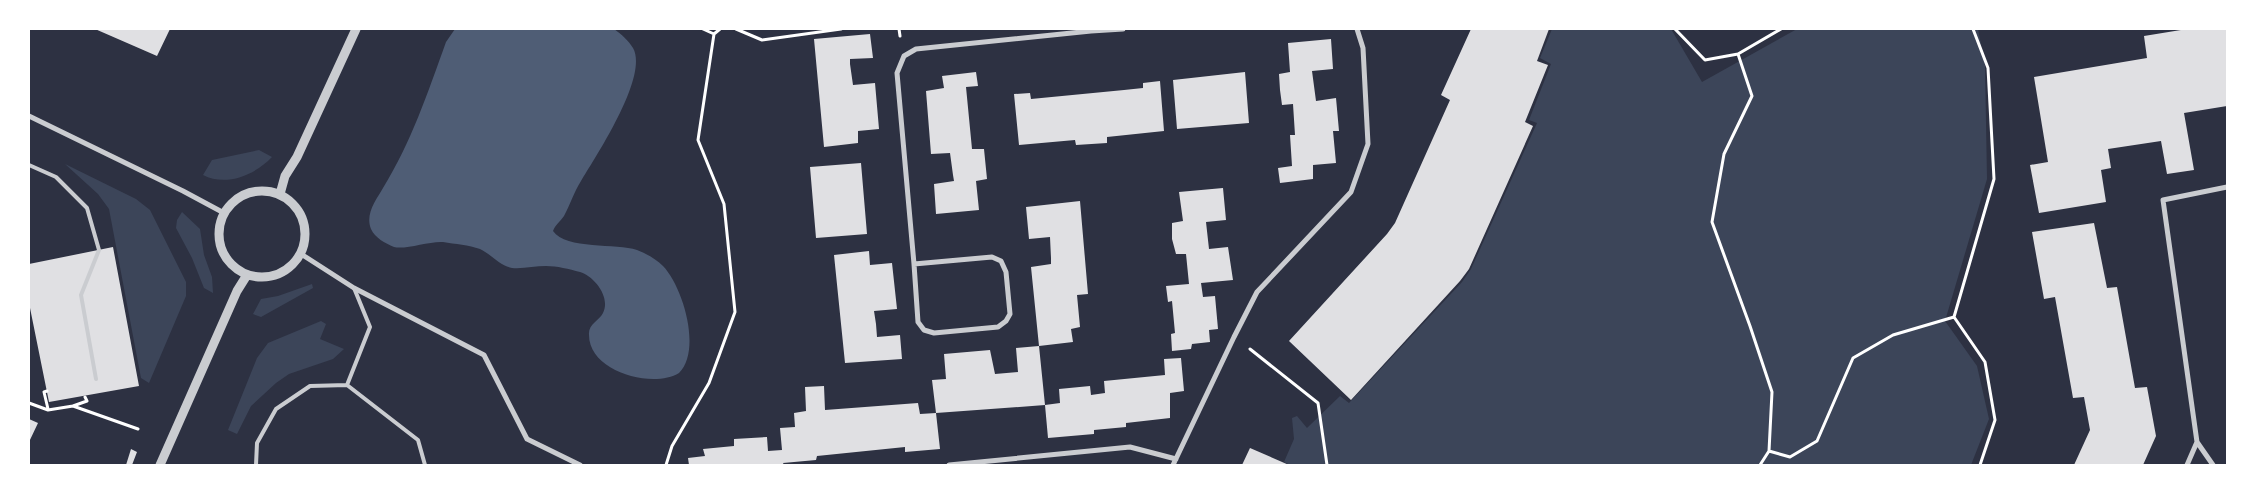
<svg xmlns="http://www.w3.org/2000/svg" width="2256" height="494" viewBox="0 0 2256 494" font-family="'Noto Sans',sans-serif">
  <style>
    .green { fill: #3c4559 }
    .water { fill: #4f5d75 }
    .building { fill: #e0e0e3 }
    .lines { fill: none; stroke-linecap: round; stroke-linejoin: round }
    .path { stroke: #fff; stroke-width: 3 }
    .service { stroke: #caccd0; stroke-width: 4 }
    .minor { stroke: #caccd0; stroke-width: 5 }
    .tertiary { stroke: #caccd0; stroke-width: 9 }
  </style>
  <rect width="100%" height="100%" fill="#2d3142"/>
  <path class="green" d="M 1552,29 L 1671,29 L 1702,82 L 1797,29 L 1978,29 L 1985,66 L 1987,179 L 1945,321 L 1977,366 L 1989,419 L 1971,465 L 1290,465 L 1284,462 L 1294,439 L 1292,418 L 1297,416 L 1307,428 L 1340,396 L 1349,403 L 1462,282 L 1471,269 L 1537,123 L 1529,120 L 1551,64 L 1540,58 Z
    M 259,150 L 272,157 C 255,175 226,187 203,175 L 212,160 Z
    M 65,164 L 136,199 L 150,210 L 186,282 L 186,296 L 149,383 L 141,378 L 109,209 L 98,194 Z
    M 182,212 L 200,229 L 204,255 L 212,277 L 213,293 L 204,288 L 192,258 L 176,228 L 177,220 Z
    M 312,284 L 313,288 L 261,317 L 253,314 L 261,299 L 278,296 Z
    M 321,321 L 326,324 L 320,339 L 344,349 L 333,359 L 289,374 L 276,383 L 251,406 L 237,434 L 228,430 L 257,358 L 268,343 Z"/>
  <path class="water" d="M 455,29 L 614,29 C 621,34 629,41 633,48 C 649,76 596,156 581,181 C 574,192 570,205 564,216 C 560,222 555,225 553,231 C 566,250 617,243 637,250 C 647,254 656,259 663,266 C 683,287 702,350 679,373 C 653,389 589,372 589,335 C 588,324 599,321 603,313 C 611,297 594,276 580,272 C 569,269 557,266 546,266 C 535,266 523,269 512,268 C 500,266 491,254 480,249 C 469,245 455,244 443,242 C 429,241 405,250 394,247 C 385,243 375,238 371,229 C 365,214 376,200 383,188 C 411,143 428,92 446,42 Z"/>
  <path class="building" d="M 95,29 L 170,29 L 157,56 Z
    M 1471,29 L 1549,29 L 1537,61 L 1548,65 L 1525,122 L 1533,126 L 1469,269 L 1460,281 L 1351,400 L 1289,341 L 1387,234 L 1395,223 L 1450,100 L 1441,95 Z
    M 2187,29 L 2227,29 L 2227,106 L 2184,113 L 2194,170 L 2167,174 L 2161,141 L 2108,149 L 2111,168 L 2101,170 L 2106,202 L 2039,213 L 2030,165 L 2048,162 L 2034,77 L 2147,58 L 2144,36 Z
    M 870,34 L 873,58 L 850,59 L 850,64 L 853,85 L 875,83 L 879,129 L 858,131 L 858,143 L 824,147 L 814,39 Z
    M 1331,39 L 1333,69 L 1312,71 L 1316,101 L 1336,98 L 1339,131 L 1333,131 L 1336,163 L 1313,165 L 1313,179 L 1280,183 L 1278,168 L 1292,166 L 1290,135 L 1295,135 L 1293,104 L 1282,105 L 1280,90 L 1279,74 L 1290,72 L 1288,43 Z
    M 976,72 L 978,86 L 966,87 L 972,149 L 984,149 L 987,179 L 976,181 L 979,210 L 936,214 L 934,184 L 954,181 L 953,175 L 950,153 L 931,154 L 926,91 L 944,88 L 942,76 Z
    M 1245,72 L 1249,123 L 1177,129 L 1173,80 Z
    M 1160,81 L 1164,131 L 1107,137 L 1107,143 L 1076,145 L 1075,140 L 1019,145 L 1014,94 L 1030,93 L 1031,99 L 1124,90 L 1143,88 L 1143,83 Z
    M 861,163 L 867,234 L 816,238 L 810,167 Z
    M 1223,188 L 1226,220 L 1206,222 L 1209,249 L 1228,247 L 1233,280 L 1201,283 L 1203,297 L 1215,296 L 1218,329 L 1209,330 L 1210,342 L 1192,344 L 1191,349 L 1172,351 L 1171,334 L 1175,333 L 1172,301 L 1168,302 L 1166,286 L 1189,284 L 1186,254 L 1176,254 L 1172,239 L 1172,223 L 1183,221 L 1179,192 Z
    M 1080,201 L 1088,294 L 1077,295 L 1080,327 L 1071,329 L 1073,342 L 1039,346 L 1045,405 L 1060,403 L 1059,389 L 1090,386 L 1091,395 L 1105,393 L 1104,381 L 1165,375 L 1164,359 L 1181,358 L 1184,391 L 1170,393 L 1170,418 L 1126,423 L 1126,427 L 1094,430 L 1094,434 L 1048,438 L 1045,405 L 936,413 L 940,449 L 905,452 L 905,447 L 817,456 L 816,460 L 783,463 L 784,465 L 689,465 L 688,458 L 705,456 L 703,449 L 734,446 L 734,439 L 767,437 L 768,451 L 782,450 L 780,428 L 795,427 L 794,413 L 806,411 L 805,387 L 824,386 L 825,410 L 918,403 L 920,414 L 936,413 L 932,380 L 946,379 L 944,354 L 990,350 L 995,374 L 1018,372 L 1016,348 L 1039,346 L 1031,267 L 1051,264 L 1051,258 L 1050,237 L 1029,239 L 1026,207 Z
    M 2094,223 L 2107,288 L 2117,287 L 2135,388 L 2147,387 L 2156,436 L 2143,465 L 2074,465 L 2090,430 L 2084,397 L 2073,398 L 2055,297 L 2044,299 L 2032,232 Z
    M 113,247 L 139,386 L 49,402 L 29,303 L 29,264 Z
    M 869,251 L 870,265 L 892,263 L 897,309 L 874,311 L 876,324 L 877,337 L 900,335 L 902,359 L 845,363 L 834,255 Z
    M 29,419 L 38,423 L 29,442 Z
    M 1250,448 L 1289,465 L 1242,465 Z
    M 131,449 L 137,452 L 132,465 L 126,465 Z"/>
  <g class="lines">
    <path class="path" d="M 703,29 L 714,34 L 720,29
      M 736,29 L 762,40 L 841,29
      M 899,29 L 900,36
      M 1675,29 L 1705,60 L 1738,54 L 1781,29
      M 1973,29 L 1988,68 L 1994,179 L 1954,317 L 1985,362 L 1995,420 L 1980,465
      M 1738,54 L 1752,96 L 1724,154 L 1712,222 L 1750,326 L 1772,392 L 1769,451 L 1760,465
      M 1250,349 L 1318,403 L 1327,465
      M 47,391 L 44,392 L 48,409
      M 29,403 L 48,410 L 73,406 L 138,429
      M 73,406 L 87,401 L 85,397
      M 1769,451 L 1790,457 L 1817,441 L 1853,358 L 1893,335 L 1954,317
      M 666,465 L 672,446 L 709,383 L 735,312 L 724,204 L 698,140 L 714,34"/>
    <path class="service" d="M 29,165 L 56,177 L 87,208 L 99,250 L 81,295 L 96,379
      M 354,288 L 370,327 L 347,385 L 418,440 L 425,465
      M 256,465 L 257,443 L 276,409 L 310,386 L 347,385"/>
    <path class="minor" d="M 1091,29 L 1091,31 L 1123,29
      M 29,116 L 183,191 L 224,213
      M 301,254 L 354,288 L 484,355 L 527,439 L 580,465
      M 914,264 L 918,322 L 924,330 L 934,333 L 998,327 L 1006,321 L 1010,314 L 1006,272 L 1001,261 L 992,257 L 914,264 L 897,73 L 904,56 L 916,49 L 1091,31
      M 949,465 L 1130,447 L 1176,459
      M 1173,465 L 1234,337 L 1257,292 L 1351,192 L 1368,144 L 1363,48 L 1357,29
      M 2187,465 L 2197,442
      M 2213,465 L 2197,442 L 2163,200 L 2227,187"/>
    <path class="tertiary" d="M219 234a43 43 0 1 1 86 0a43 43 0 1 1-86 0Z
      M 280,194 L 285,176 L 297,157 L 356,29
      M 160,465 L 237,291 L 247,275"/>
  </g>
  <rect width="2256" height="494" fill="none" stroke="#ffffff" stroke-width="60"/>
</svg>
